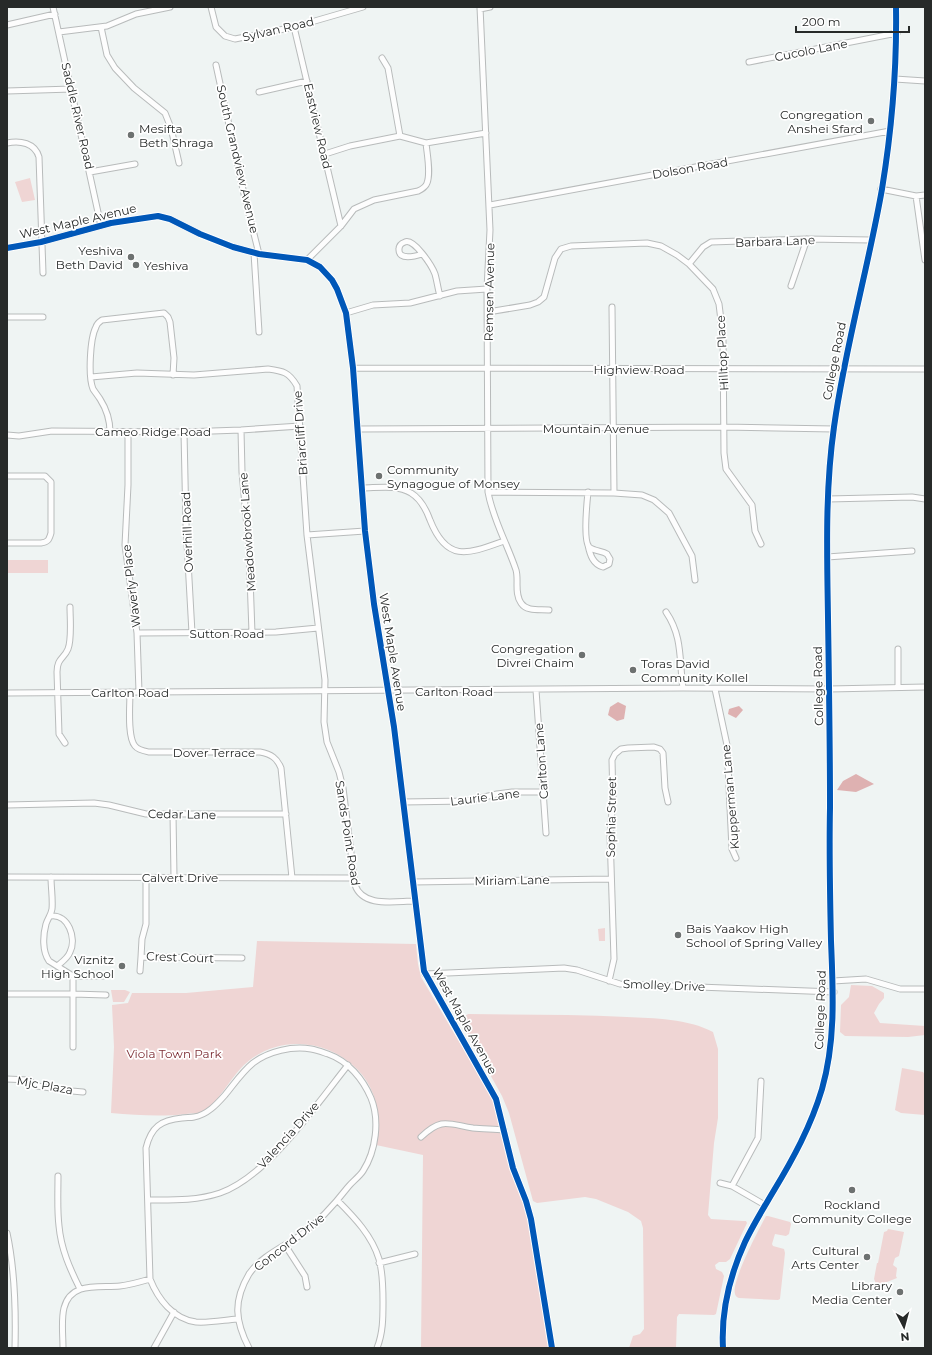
<svg xmlns="http://www.w3.org/2000/svg" width="932" height="1355" viewBox="0 0 932 1355" font-family="Montserrat,sans-serif">
  <style>
    .green { fill: #efd5d4 }
    .water { fill: #deb1b1 }
    .lines { fill: none; stroke-linecap: round; stroke-linejoin: round }
    .minor-casing { stroke: #b8bbbb; stroke-width: 7 }
    .minor { stroke: #fdfdfd; stroke-width: 5 }
    .cycleway-casing { stroke: #fff; stroke-width: 8 }
    .cycleway { stroke: #0057b8; stroke-width: 6 }
    .poi-dot { fill: #6d7170; stroke: #fff; stroke-width: 1.5 }
    .labels { text-anchor: middle; dominant-baseline: central; stroke-width: 3.5; stroke-linejoin: round; paint-order: stroke }
    .street-label { font-size: 12px; fill: #272a29; stroke: #fff }
    .poi-label { font-size: 12px; fill: #272a29; stroke: #fff; text-anchor: end }
    .park-label { font-size: 12px; fill: #7e2f36; stroke: #fff }
  </style>
  <rect width="100%" height="100%" fill="#eff4f3"/>
  <path class="green" d="M 30,178 L 35,200 L 22,202 L 15,182 Z
    M 7,560 L 48,560 L 48,573 L 7,573 Z
    M 605,928 L 605,941 L 599,941 L 598,929 Z
    M 257,941 L 416,944 L 418,964 L 421,977 L 494,1101 L 511,1169 L 531,1219 L 540,1292 L 550,1348 L 421,1348 L 423,1155 L 376,1145 C 382,1118 377,1089 357,1069 C 326,1038 276,1035 244,1065 C 231,1077 217,1105 202,1112 C 198,1114 191,1113 186,1114 C 161,1117 136,1115 111,1113 L 114,1047 L 112,1005 L 128,1003 L 132,993 L 186,993 L 253,987 Z
    M 851,985 L 872,986 L 884,993 L 884,998 L 879,1004 L 874,1013 L 880,1023 L 925,1026 L 925,1035 L 908,1037 L 845,1036 L 840,1032 L 841,1005 L 849,997 Z
    M 111,990 L 125,990 L 130,992 L 124,1002 L 113,1002 Z
    M 468,1014 C 521,1015 574,1014 627,1017 C 653,1018 689,1019 713,1032 L 718,1049 L 718,1118 L 714,1143 L 708,1215 L 711,1219 L 743,1221 L 746,1221 L 747,1223 L 730,1259 L 726,1262 L 719,1262 L 715,1265 L 716,1269 L 722,1272 L 724,1276 L 716,1314 L 714,1315 L 679,1314 L 677,1317 L 676,1348 L 629,1348 L 633,1336 L 640,1334 L 644,1329 L 643,1228 L 641,1221 L 628,1212 L 596,1199 L 585,1197 L 537,1203 L 533,1201 L 509,1113 L 502,1096 L 468,1035 L 463,1023 L 464,1017 Z
    M 902,1068 L 923,1072 L 925,1075 L 925,1115 L 901,1113 L 895,1110 Z
    M 766,1216 L 768,1216 L 790,1222 L 791,1224 L 789,1234 L 786,1236 L 775,1234 L 772,1244 L 773,1246 L 784,1249 L 785,1253 L 780,1299 L 778,1300 L 739,1298 C 737,1297 736,1297 735,1294 C 731,1282 759,1229 766,1216 Z
    M 888,1229 L 904,1232 L 899,1256 L 895,1258 L 893,1265 L 897,1268 L 896,1276 L 897,1278 L 877,1286 L 874,1279 L 877,1263 L 878,1263 L 884,1232 L 887,1231 Z"/>
  <path class="water" d="M 618,702 L 626,706 L 624,719 L 617,721 L 608,715 L 610,707 Z
    M 739,706 L 743,710 L 736,718 L 728,714 L 729,709 Z
    M 856,774 L 874,784 L 856,792 L 837,790 L 843,781 Z"/>
  <g class="lines">
    <g class="minor-casing">
      <path id="minor" d="M 53,7 L 101,226
        M 211,7 L 216,27 L 225,36 L 235,39 L 294,27 L 363,7
        M 480,7 L 490,230 L 487,289 L 488,492 C 493,520 507,543 516,570 C 519,580 514,593 521,603 C 527,612 540,609 549,610
        M 480,9 L 490,7
        M 7,25 L 55,14
        M 101,27 L 107,55 L 115,68 L 134,88 L 165,113 L 171,128 L 179,163
        M 294,27 L 341,226
        M 59,32 L 107,26 L 136,14 L 170,7
        M 382,58 L 388,68 L 400,136
        M 749,62 L 897,33
        M 216,65 L 244,194 L 259,254
        M 895,79 L 925,81
        M 7,91 L 72,89
        M 259,92 L 307,81
        M 7,143 C 20,140 35,143 39,157 L 43,273
        M 325,154 L 350,146 L 400,136 L 426,143 L 486,133
        M 90,172 L 135,164
        M 881,189 L 916,196 L 925,195
        M 916,196 L 925,260
        M 490,205 L 890,131
        M 7,248 L 41,242 L 111,223 L 158,216 L 170,219 L 200,234 L 233,247 L 259,254 L 307,260 L 320,267 L 332,280 L 337,289 L 346,313 L 353,368 L 365,531 L 374,604 L 394,727 L 424,971 L 496,1099 L 513,1168 L 526,1201 L 531,1219 L 552,1348
        M 254,253 L 259,332
        M 422,254 C 416,256 398,261 399,249 C 399,245 402,243 405,242 C 414,238 432,266 435,274 C 437,281 438,289 440,296
        M 307,260 L 341,226 L 354,209 L 374,200 L 418,191 C 422,189 426,187 427,183 C 431,173 427,154 426,143
        M 689,264 L 703,247 L 711,242 L 807,239 L 871,240
        M 791,286 L 807,239
        M 612,307 L 614,493
        M 488,312 L 530,305 L 538,302 L 544,297 L 555,258 L 561,249 L 571,246 L 647,243 L 661,246 L 677,255 L 689,264 L 713,289 L 719,304 L 723,337 L 724,453 L 726,469 L 752,505 L 755,531 L 761,544
        M 346,313 L 373,305 L 410,303 L 457,291 L 487,289
        M 7,317 L 43,317
        M 353,368 L 925,369
        M 91,377 L 137,373 L 194,375 L 268,369 C 283,371 289,372 297,386 L 307,535 L 325,680 L 324,722 L 327,742 L 339,772 L 343,788 L 355,885 C 363,908 395,901 415,901
        M 358,429 L 724,427 L 834,429
        M 241,430 L 242,472 L 249,549 L 252,633
        M 110,432 C 110,420 107,410 100,399 C 98,396 95,392 93,389 C 88,377 90,338 96,327 C 97,323 99,322 102,320 L 164,313 L 168,317 L 170,322 L 174,358 L 173,375
        M 128,432 L 128,485 L 125,545 L 137,633 L 139,692
        M 184,432 L 186,525 L 192,633
        M 7,435 L 19,436 L 52,431 L 184,432 L 241,430 L 300,426
        M 7,476 L 45,476 L 51,482 L 51,533 C 49,540 48,542 41,543 L 7,543
        M 362,488 C 377,488 397,484 411,493 C 421,499 426,509 430,520 C 447,563 468,554 504,541
        M 488,492 L 614,493 L 642,495 L 654,500 L 669,513 L 692,556 L 695,580
        M 588,492 C 587,502 583,540 589,547 C 594,551 602,551 607,554 L 610,559 L 609,564 L 603,567 C 593,564 590,555 588,545
        M 828,499 L 912,497 L 925,499
        M 307,535 L 365,531
        M 827,557 L 912,551
        M 666,612 C 683,637 679,660 683,688
        M 137,633 L 276,632 L 318,628
        M 898,687 L 898,649
        M 715,689 L 727,745 L 732,849 L 736,858
        M 536,690 L 546,833
        M 130,692 C 130,705 127,737 135,746 C 138,750 144,751 149,752 L 260,752 C 271,754 277,758 281,768 L 292,878
        M 7,693 L 683,688 L 829,689 L 925,687
        M 65,743 L 59,734 L 57,672 C 57,658 64,659 68,649 C 72,639 70,618 70,607
        M 403,802 L 467,801 L 497,794 L 512,792 L 543,792
        M 7,805 L 94,803 L 109,805 L 146,814 L 286,814
        M 173,814 L 174,877
        M 7,877 L 353,878
        M 51,877 C 51,888 53,899 52,909 C 51,915 48,918 46,924 C 43,935 42,951 49,961 L 73,976 L 103,976
        M 146,877 L 146,924 L 142,939 L 141,957 L 242,958
        M 413,882 L 611,879
        M 51,916 C 68,914 77,938 70,952 C 68,958 62,962 57,966
        M 140,971 L 141,957
        M 425,974 L 564,968 L 577,970 L 620,984 L 834,992
        M 609,981 L 614,959 L 610,834 L 613,799 L 612,760 L 615,754 L 621,749 L 628,748 L 654,747 L 660,749 L 663,753 L 665,788 L 668,802
        M 833,981 L 866,979 L 900,989 L 925,989
        M 7,994 L 73,994 L 73,976
        M 73,1047 L 73,994 L 106,995
        M 7,1079 L 28,1080 L 37,1086 L 72,1091 L 83,1092
        M 421,1137 C 442,1117 448,1124 473,1128 C 483,1129 494,1129 504,1130
        M 58,1176 C 58,1193 57,1210 59,1226 C 61,1249 70,1269 80,1289
        M 720,1183 L 732,1186 L 765,1205
        M 732,1186 L 758,1138 L 761,1081
        M 148,1200 C 172,1200 196,1201 220,1193 C 268,1176 316,1105 348,1065
        M 338,1201 C 355,1218 372,1236 379,1259 C 383,1273 383,1288 383,1302 C 383,1318 383,1333 377,1348
        M 7,1233 C 15,1270 16,1309 15,1348
        M 285,1245 L 305,1276 L 307,1287
        M 379,1263 L 415,1254
        M 237,1319 C 224,1320 210,1323 196,1322 C 173,1319 158,1299 150,1279 L 146,1148 C 151,1127 161,1120 182,1118 C 186,1117 190,1118 194,1117 C 207,1115 217,1104 225,1095 C 234,1084 242,1072 253,1063 C 269,1051 292,1046 311,1049 C 317,1050 322,1052 328,1054 C 348,1061 363,1079 371,1098 C 380,1120 376,1151 363,1171 C 359,1177 353,1181 348,1187 C 334,1205 321,1220 302,1234 C 285,1246 261,1256 249,1274 C 233,1301 235,1321 249,1348
        M 63,1348 C 63,1335 61,1320 64,1308 C 71,1281 99,1288 120,1286 C 130,1285 140,1282 150,1279
        M 154,1348 L 174,1312
        M 723,1348 C 721,1312 730,1275 745,1242 C 753,1225 763,1209 773,1192 C 793,1159 811,1126 822,1089 C 836,1040 833,991 831,941 C 830,897 829,852 830,808 C 830,745 829,681 828,618 C 827,554 825,490 834,427 C 845,347 868,269 882,189 C 892,128 897,68 896,7"/>
    </g>
    <use href="#minor" class="minor"/>
    <g class="cycleway-casing">
      <path id="cycleway" d="M 7,248 L 41,242 L 111,223 L 158,216 L 170,219 L 200,234 L 233,247 L 259,254 L 307,260 L 320,267 L 332,280 L 337,289 L 346,313 L 353,368 L 365,531 L 374,604 L 394,727 L 424,971 L 496,1099 L 513,1168 L 526,1201 L 531,1219 L 552,1348
        M 723,1348 C 721,1312 730,1275 745,1242 C 753,1225 763,1209 773,1192 C 793,1159 811,1126 822,1089 C 836,1040 833,991 831,941 C 830,897 829,852 830,808 C 830,745 829,681 828,618 C 827,554 825,490 834,427 C 845,347 868,269 882,189 C 892,128 897,68 896,7"/>
    </g>
    <use href="#cycleway" class="cycleway"/>
  </g>
  <g class="poi-dot">
    <circle cx="871" cy="121" r="4"/>
    <circle cx="131" cy="135" r="4"/>
    <circle cx="131" cy="257" r="4"/>
    <circle cx="136" cy="265" r="4"/>
    <circle cx="379" cy="476" r="4"/>
    <circle cx="582" cy="655" r="4"/>
    <circle cx="633" cy="670" r="4"/>
    <circle cx="678" cy="935" r="4"/>
    <circle cx="122" cy="966" r="4"/>
    <circle cx="852" cy="1190" r="4"/>
    <circle cx="867" cy="1257" r="4"/>
    <circle cx="900" cy="1292" r="4"/>
  </g>
  <g class="labels">
    <g class="street-label">
      <text transform="translate(278 29) rotate(-13)">Sylvan Road</text>
      <text transform="translate(811 50) rotate(-11)">Cucolo Lane</text>
      <text transform="translate(78 116) rotate(77)">Saddle River Road</text>
      <text transform="translate(318 126) rotate(77)">Eastview Road</text>
      <text transform="translate(238 159) rotate(77)">South Grandview Avenue</text>
      <text transform="translate(690 168) rotate(-10)">Dolson Road</text>
      <text transform="translate(78 221) rotate(-13)">West Maple Avenue</text>
      <text transform="translate(775 241) rotate(-2)">Barbara Lane</text>
      <text transform="translate(489 292) rotate(-89)">Remsen Avenue</text>
      <text transform="translate(722 353) rotate(-93)">Hilltop Place</text>
      <text transform="translate(834 361) rotate(-79)">College Road</text>
      <text x="639" y="369">Highview Road</text>
      <text x="596" y="428">Mountain Avenue</text>
      <text x="153" y="431">Cameo Ridge Road</text>
      <text transform="translate(300 433) rotate(-94)">Briarcliff Drive</text>
      <text transform="translate(187 532) rotate(-92)">Overhill Road</text>
      <text transform="translate(247 532) rotate(-94)">Meadowbrook Lane</text>
      <text transform="translate(131 586) rotate(-97)">Waverly Place</text>
      <text x="227" y="633">Sutton Road</text>
      <text transform="translate(393 652) rotate(81)">West Maple Avenue</text>
      <text transform="translate(818 686) rotate(-91)">College Road</text>
      <text x="454" y="691">Carlton Road</text>
      <text x="130" y="692">Carlton Road</text>
      <text x="214" y="752">Dover Terrace</text>
      <text transform="translate(541 761) rotate(-94)">Carlton Lane</text>
      <text transform="translate(485 797) rotate(-7)">Laurie Lane</text>
      <text transform="translate(730 797) rotate(-95)">Kupperman Lane</text>
      <text transform="translate(182 814) rotate(1)">Cedar Lane</text>
      <text transform="translate(611 817) rotate(-89)">Sophia Street</text>
      <text transform="translate(348 833) rotate(81)">Sands Point Road</text>
      <text x="180" y="877">Calvert Drive</text>
      <text transform="translate(512 880) rotate(-1)">Miriam Lane</text>
      <text transform="translate(180 957) rotate(2)">Crest Court</text>
      <text transform="translate(664 985) rotate(2)">Smolley Drive</text>
      <text transform="translate(820 1010) rotate(-88)">College Road</text>
      <text transform="translate(465 1021) rotate(61)">West Maple Avenue</text>
      <text transform="translate(45 1085) rotate(10)">Mjc Plaza</text>
      <text transform="translate(288 1135) rotate(-48)">Valencia Drive</text>
      <text transform="translate(289 1242) rotate(-38)">Concord Drive</text>
    </g>
    <g class="poi-label">
      <text x="863" y="114">Congregation<tspan x="863" dy="14">Anshei Sfard</tspan></text>
      <text x="139" y="128" text-anchor="start">Mesifta<tspan x="139" dy="14">Beth Shraga</tspan></text>
      <text x="123" y="250">Yeshiva<tspan x="123" dy="14">Beth David</tspan></text>
      <text x="144" y="265" text-anchor="start">Yeshiva</text>
      <text x="387" y="469" text-anchor="start">Community<tspan x="387" dy="14">Synagogue of Monsey</tspan></text>
      <text x="574" y="648">Congregation<tspan x="574" dy="14">Divrei Chaim</tspan></text>
      <text x="641" y="663" text-anchor="start">Toras David<tspan x="641" dy="14">Community Kollel</tspan></text>
      <text x="686" y="928" text-anchor="start">Bais Yaakov High<tspan x="686" dy="14">School of Spring Valley</tspan></text>
      <text x="114" y="959">Viznitz<tspan x="114" dy="14">High School</tspan></text>
      <text x="852" y="1204" text-anchor="middle">Rockland<tspan x="852" dy="14">Community College</tspan></text>
      <text x="859" y="1250">Cultural<tspan x="859" dy="14">Arts Center</tspan></text>
      <text x="892" y="1285">Library<tspan x="892" dy="14">Media Center</tspan></text>
    </g>
    <g class="park-label">
      <text x="174" y="1053">Viola Town Park</text>
    </g>
  </g>
  <rect width="932" height="1355" fill="none" stroke="#272a29" stroke-width="16"/>
  <g transform="translate(904 1327) rotate(174)" stroke="#ffffff" stroke-width="3" paint-order="stroke">
  <path d="M0-3L7 15L0 10L-7 15Z" fill="#272a29"/>
  <text y="-6" font-size="11" font-weight="bold" text-anchor="middle" fill="#272a29">N</text>
  </g>
  <path d="M796 26v6h113v-6" fill="none" stroke="#272a29" stroke-width="2"/>
  <text x="802" y="26" font-size="12" fill="#272a29" stroke="#ffffff" stroke-width="3" paint-order="stroke">200 m</text>
</svg>
